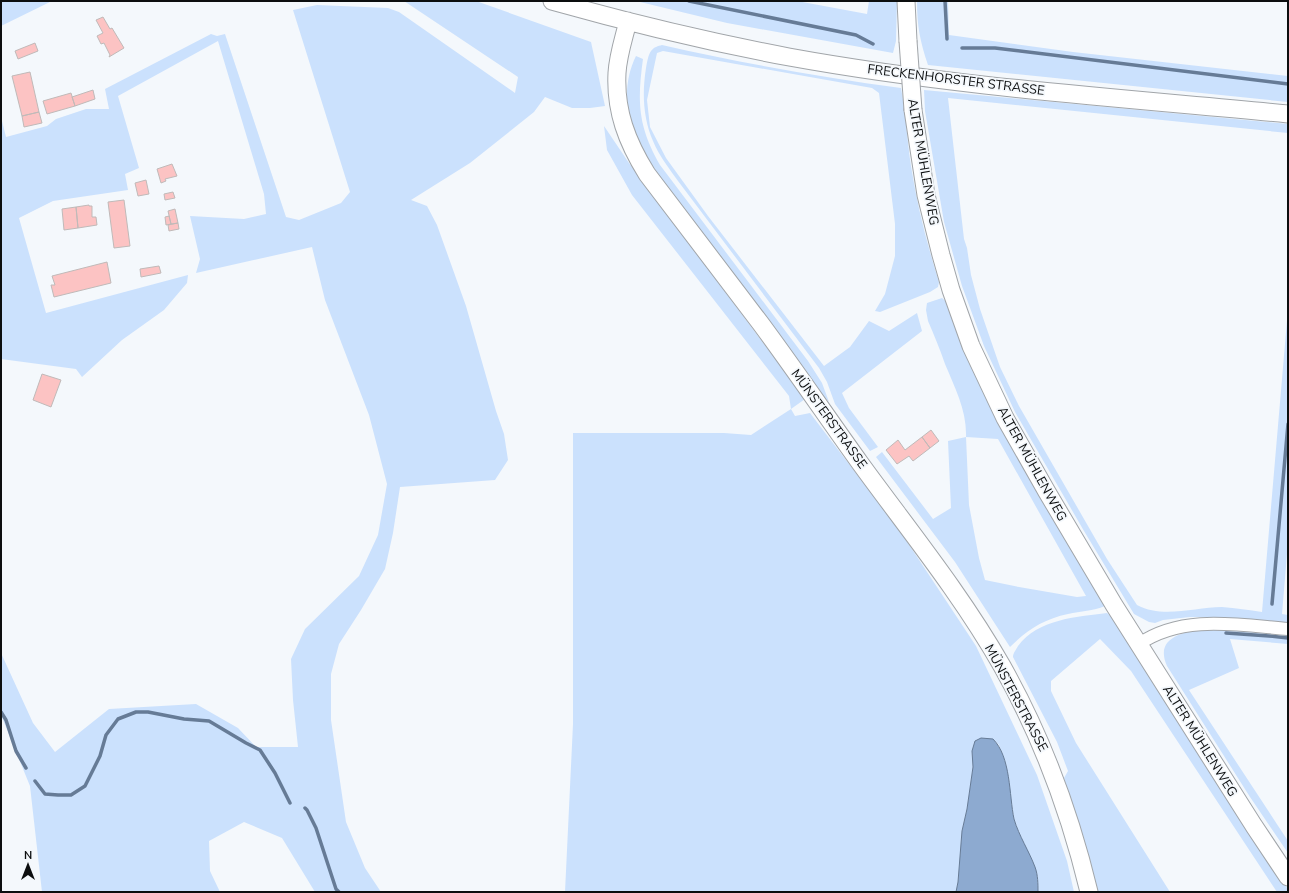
<svg xmlns="http://www.w3.org/2000/svg" width="1289" height="893" viewBox="0 0 1289 893" font-family="'Nunito Sans',sans-serif">
  <style>
    .green { fill: #cbe1fd; fill-rule: evenodd }
    .water { fill: #8daad0; stroke: #667b96 }
    .lines { fill: none; stroke-linecap: round; stroke-linejoin: round }
    .stream { stroke: #667b96; stroke-width: 3.5 }
    .building { fill: #fcc3c3; stroke: #c0bab9 }
    .street-casing { stroke: #a1a5a9; stroke-width: 14 }
    .secondary-casing { stroke: #a1a5a9; stroke-width: 19 }
    .street { stroke: #fff; stroke-width: 12 }
    .secondary { stroke: #fff; stroke-width: 17 }
    .secondary-bridge-casing { stroke: #a1a5a9; stroke-width: 19; stroke-linecap: butt }
    .secondary-bridge { stroke: #fff; stroke-width: 17 }
    .labels { text-anchor: middle; dominant-baseline: central; stroke-width: 3.5; stroke-linejoin: round; paint-order: stroke }
    .street-label { font-size: 13px; fill: #0c0e0f; stroke: #f4f8fc }
  </style>
  <rect width="100%" height="100%" fill="#f4f8fc"/>
  <path class="green" d="M 1,1 L 52,1 L 1,26 Z
    M 404,1 L 476,1 L 591,42 L 605,106 L 590,108 L 572,108 L 545,97 L 534,112 L 470,163 L 411,200 L 427,206 L 437,225 L 466,306 L 496,411 L 504,434 L 508,460 L 495,480 L 400,487 L 393,533 L 385,569 L 361,610 L 339,644 L 331,674 L 331,720 L 346,822 L 365,868 L 381,892 L 315,892 L 282,838 L 244,822 L 209,841 L 210,871 L 220,892 L 42,892 L 30,786 L 1,715 L 1,653 L 33,723 L 55,752 L 109,709 L 196,704 L 238,728 L 256,747 L 298,747 L 293,700 L 291,659 L 305,629 L 359,576 L 378,535 L 387,484 L 369,415 L 325,300 L 312,247 L 196,273 L 200,259 L 190,216 L 244,219 L 266,214 L 264,194 L 218,41 L 118,96 L 139,168 L 125,174 L 128,190 L 53,201 L 19,218 L 46,313 L 188,275 L 187,283 L 164,310 L 122,340 L 82,377 L 76,369 L 1,359 L 1,117 L 6,137 L 47,126 L 56,119 L 86,109 L 109,109 L 105,89 L 211,34 L 217,36 L 225,34 L 286,217 L 299,220 L 341,203 L 350,192 L 293,10 L 317,5 L 388,8 L 399,12 L 515,93 L 518,77 Z
    M 636,1 L 797,1 L 867,14 L 869,1 L 897,1 L 896,41 L 893,53 L 727,23 Z
    M 917,1 L 948,1 L 949,35 L 1073,52 L 1288,76 L 1288,102 L 928,65 C 920,41 917,26 917,1 Z
    M 662,45 C 741,63 821,77 901,88 C 906,113 907,140 911,166 C 917,205 927,244 939,282 L 938,287 L 930,292 L 880,312 L 875,311 L 885,294 L 895,256 L 895,224 L 879,93 L 872,88 L 663,51 L 657,53 L 647,100 L 650,127 L 666,158 L 708,216 L 824,366 L 850,347 L 869,321 L 889,331 L 917,313 L 922,331 L 842,393 L 849,408 L 878,447 L 870,451 L 835,404 L 827,382 L 819,368 L 678,181 C 669,168 659,156 653,141 C 643,118 642,93 646,68 C 647,63 648,55 651,51 C 654,47 658,46 662,45 Z
    M 636,56 L 643,59 C 637,103 638,126 660,165 L 808,361 L 822,383 L 829,402 L 810,382 C 776,336 741,290 707,244 C 680,207 650,172 633,129 C 624,106 625,78 636,56 Z
    M 924,90 L 1288,124 L 1288,133 L 948,98 L 964,239 L 967,248 L 971,275 L 980,309 L 1000,367 L 1019,406 L 1107,559 L 1137,605 C 1163,619 1195,607 1222,607 C 1236,608 1249,610 1262,612 L 1288,309 L 1288,542 L 1282,614 L 1288,615 L 1288,624 L 1215,617 L 1190,617 L 1163,620 L 1155,623 L 1149,622 L 1134,614 L 1084,531 L 1015,412 L 984,346 L 962,286 L 944,222 L 925,111 Z
    M 604,126 L 629,163 L 805,399 L 791,409 L 795,416 L 810,413 L 898,528 L 976,646 L 1037,775 L 1067,861 L 1074,892 L 1038,892 L 1038,877 L 1019,833 L 1014,819 L 1006,764 L 999,745 L 993,739 L 972,751 L 973,767 L 967,809 L 962,831 L 958,882 L 956,892 L 565,892 L 573,724 L 573,433 L 724,433 L 751,435 L 791,409 L 789,396 L 632,195 L 607,150 Z
    M 942,298 L 949,304 L 1105,606 C 1093,611 1081,611 1068,614 C 1044,619 1027,630 1010,647 L 955,562 L 876,457 L 882,452 L 933,519 L 951,508 L 948,441 L 966,437 C 967,411 955,388 945,364 C 940,349 934,335 928,321 L 926,310 L 927,303 ZM 966,437 L 998,439 L 1086,596 L 1077,597 L 1019,587 L 985,580 L 979,558 L 969,505 Z
    M 1107,613 L 1117,621 L 1284,884 L 1288,889 L 1288,892 L 1277,892 L 1131,671 L 1100,639 L 1051,681 L 1051,691 L 1076,743 L 1170,892 L 1098,892 L 1067,790 L 1064,778 L 1068,771 L 1057,742 L 1013,657 C 1013,653 1016,650 1018,646 C 1038,619 1076,617 1107,613 Z
    M 1205,629 L 1225,629 L 1288,635 L 1288,644 L 1230,639 L 1239,668 L 1189,690 L 1288,841 L 1288,853 L 1250,797 L 1167,666 C 1154,637 1184,632 1205,629 Z"/>
  <path class="water" d="M 981,738 L 993,739 C 1011,757 1009,795 1014,819 C 1019,836 1029,851 1035,867 C 1038,875 1038,884 1038,892 L 956,892 L 958,882 L 962,831 L 967,809 L 973,767 L 972,751 L 975,741 Z"/>
  <g class="lines">
    <path class="stream" d="M 689,1 L 856,35 L 873,44
      M 945,1 L 947,39
      M 962,48 L 995,48 L 1288,84
      M 1272,604 L 1288,424
      M 1226,633 L 1269,636
      M 1269,636 L 1288,638
      M 1,712 L 6,720 L 16,751 L 26,768
      M 35,781 L 45,794 L 58,795 L 71,795 L 85,786 L 100,756 L 106,735 L 118,719 L 136,712 L 148,712 L 184,719 L 209,721 L 246,743 L 260,750 L 275,773 L 290,803
      M 305,808 L 307,810 L 316,828 L 336,889 L 339,892"/>
  </g>
  <path class="building" d="M 103,17 L 110,29 L 112,28 L 124,48 L 109,57 L 110,55 L 104,43 L 101,44 L 97,36 L 103,33 L 96,20 Z
    M 35,43 L 38,51 L 18,59 L 15,51 Z
    M 30,72 L 39,112 L 22,116 L 12,76 Z
    M 93,90 L 95,99 L 75,106 L 72,97 Z
    M 71,93 L 75,106 L 47,114 L 43,101 Z
    M 39,112 L 42,123 L 24,127 L 22,116 Z
    M 172,164 L 177,176 L 165,179 L 166,181 L 161,183 L 157,169 Z
    M 146,180 L 149,194 L 138,196 L 135,183 Z
    M 173,192 L 175,198 L 165,200 L 164,194 Z
    M 124,200 L 130,246 L 114,248 L 108,202 Z
    M 89,205 L 89,206 L 92,206 L 92,217 L 96,217 L 97,225 L 78,228 L 76,207 Z
    M 76,207 L 78,228 L 64,230 L 62,209 Z
    M 175,209 L 178,223 L 171,224 L 168,211 Z
    M 169,216 L 171,224 L 166,225 L 165,217 Z
    M 178,223 L 179,229 L 169,231 L 168,225 Z
    M 107,262 L 111,283 L 54,297 L 51,285 L 55,285 L 52,276 Z
    M 159,266 L 161,273 L 141,277 L 140,269 Z
    M 42,374 L 61,380 L 51,407 L 33,400 Z
    M 931,430 L 939,441 L 930,448 L 922,437 Z
    M 922,437 L 930,448 L 913,461 L 909,456 L 897,464 L 886,450 L 898,440 L 905,450 Z"/>
  <g class="lines">
    <g class="street-casing">
      <path id="street" d="M 1139,644 C 1183,614 1238,625 1288,629"/>
    </g>
    <g class="secondary-casing">
      <path id="secondary" d="M 552,1 C 630,23 710,42 789,57 C 954,87 1122,98 1288,114
        M 906,1 L 908,41
        M 628,21 C 624,38 618,55 617,73 C 615,111 627,142 647,174 C 685,224 723,274 761,324 C 795,370 827,417 860,463 C 908,529 961,594 1002,666 C 1042,737 1070,813 1089,892
        M 913,110 L 926,195 L 941,255 L 951,290 L 971,346 L 1005,418 L 1047,492 L 1114,605 L 1254,826 L 1288,877"/>
    </g>
    <use href="#street" class="street"/>
    <use href="#secondary" class="secondary"/>
    <g class="secondary-bridge-casing">
      <path id="secondary-bridge" d="M 908,41 L 913,110"/>
    </g>
    <use href="#secondary-bridge" class="secondary-bridge"/>
  </g>
  <g class="labels">
    <g class="street-label">
      <text transform="translate(956 80) rotate(7)">FRECKENHORSTER STRASSE</text>
      <text transform="translate(923 162) rotate(80)">ALTER MÜHLENWEG</text>
      <text transform="translate(829 419) rotate(54)">MÜNSTERSTRASSE</text>
      <text transform="translate(1032 464) rotate(61)">ALTER MÜHLENWEG</text>
      <text transform="translate(1016 698) rotate(62)">MÜNSTERSTRASSE</text>
      <text transform="translate(1200 741) rotate(58)">ALTER MÜHLENWEG</text>
    </g>
  </g>
  <rect width="1289" height="893" fill="none" stroke="#0c0e0f" stroke-width="4"/>
  <g transform="translate(28 865)" stroke="#f4f8fc" stroke-width="3" paint-order="stroke">
  <path d="M0-3L7 15L0 10L-7 15Z" fill="#0c0e0f"/>
  <text y="-6" font-size="11" font-weight="bold" text-anchor="middle" fill="#0c0e0f">N</text>
  </g>
</svg>
